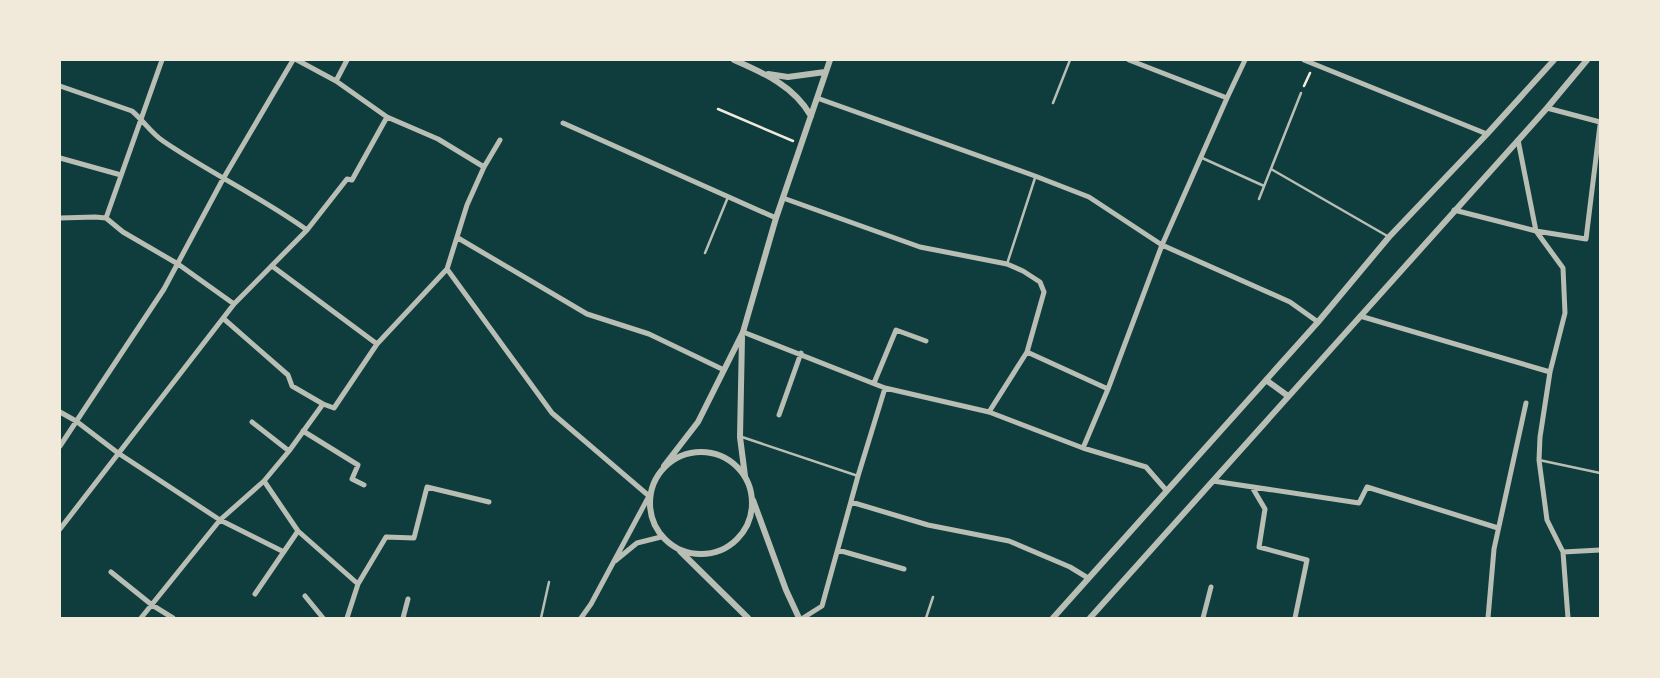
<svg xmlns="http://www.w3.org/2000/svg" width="1660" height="678" viewBox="0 0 1660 678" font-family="'IBM Plex Sans',sans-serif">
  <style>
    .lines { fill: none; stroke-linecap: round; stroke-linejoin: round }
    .path { stroke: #f1e9da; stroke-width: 2.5 }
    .service { stroke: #b8beb3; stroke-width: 2.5 }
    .minor { stroke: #b8beb3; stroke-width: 5 }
    .tertiary { stroke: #b8beb3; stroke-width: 6 }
  </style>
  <rect width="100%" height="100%" fill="#0f3d3e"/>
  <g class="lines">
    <path class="path" d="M 1304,86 L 1310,73
      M 718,109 L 793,141"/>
    <path class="service" d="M 1053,103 L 1070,60
      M 1200,157 L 1264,186
      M 1271,169 L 1389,237
      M 1259,199 L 1301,93
      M 705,253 L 728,197
      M 1007,264 L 1035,178
      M 742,437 L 858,476
      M 1539,460 L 1600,473
      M 541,618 L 549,582
      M 926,618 L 933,597"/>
    <path class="minor" d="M 297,60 L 336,81 L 387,117 L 438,139 L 484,167
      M 1129,60 L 1227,98
      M 1304,60 L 1487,134
      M 336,81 L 347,60
      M 60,86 L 132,111 C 143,120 151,133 163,141 C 210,173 261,197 307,230 L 234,304 L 60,529
      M 817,98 L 1035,176 L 1089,197 L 1162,245 L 1290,302 L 1318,322
      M 1547,108 L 1600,122
      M 563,123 L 776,218
      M 1518,140 L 1536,231 L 1563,268 L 1565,313 L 1550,372 L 1540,437 L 1539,460 L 1547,520 L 1563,552 L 1568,618
      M 60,158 L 121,175
      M 783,198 L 920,247 L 1007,264 L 1023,271 L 1040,282 L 1044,292 L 1027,352
      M 1454,210 L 1536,231 L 1586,239 L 1600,125
      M 60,218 L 95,217 L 106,218 L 123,232 L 178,264 L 234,304
      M 106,218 L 162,60
      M 307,230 L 347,179 L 352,180 L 387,117
      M 458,238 L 587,314 L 649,334 L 724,370
      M 272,266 L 377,344
      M 447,269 L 552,413 L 649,496 L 591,604 L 581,618
      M 1360,316 L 1550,372
      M 224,319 L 288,375 L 292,386 L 323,404 L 289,451 L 264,481
      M 743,332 L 885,388 L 989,412 L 1083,448 L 1146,467 L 1166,490
      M 874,383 L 896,330 L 926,341
      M 1108,389 L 1162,245 L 1227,98 L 1245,60
      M 323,404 L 334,408 L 377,344 L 447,269 L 467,205 L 484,167 L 500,140
      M 60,412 L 76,421 L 118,453 L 220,520 L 284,552
      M 989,412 L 1027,352 L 1108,389 L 1083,448
      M 779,415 L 801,353
      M 252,422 L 289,451
      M 303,431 L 358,465 L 352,479 L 364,485
      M 60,446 L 164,289 L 223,179 L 293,60
      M 1213,481 L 1359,503 L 1367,487 L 1498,528
      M 1252,487 L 1265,509 L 1259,547 L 1307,560 L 1295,618
      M 851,502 L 928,525 L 1009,541 L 1070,567 L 1088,578
      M 838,550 L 904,569
      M 1563,552 L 1600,550
      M 615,561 L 637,543 L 661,537
      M 111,572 L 152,605 L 173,618
      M 358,584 L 386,537 L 414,538 L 427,487 L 489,502
      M 255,594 L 298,531
      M 305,596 L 323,618
      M 141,618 L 220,520 L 264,481 L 298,531 L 358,584 L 347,618
      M 403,618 L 408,599
      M 803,618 L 822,606 L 858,476 L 885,388
      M 1203,618 L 1211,587
      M 1488,618 L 1494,549 L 1526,403"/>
    <path class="tertiary" d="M 734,60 C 764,73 794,86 811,116
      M 768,74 L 788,77 L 825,72
      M 742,337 L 740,437 L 745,476
      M 1266,380 L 1288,396
      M650 503a51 51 0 1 1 102 0a51 51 0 1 1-102 0Z
      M 664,466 L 698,422 L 743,332 L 776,218 L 830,60
      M 753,500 L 786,590 L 799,618
      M 680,551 L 748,618
      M 1053,618 L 1318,322 L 1389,237 L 1487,134 L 1554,60
      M 1090,618 L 1547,108 L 1587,60"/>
  </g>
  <rect width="1660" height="678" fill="none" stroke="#f1e9da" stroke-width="122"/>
</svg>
